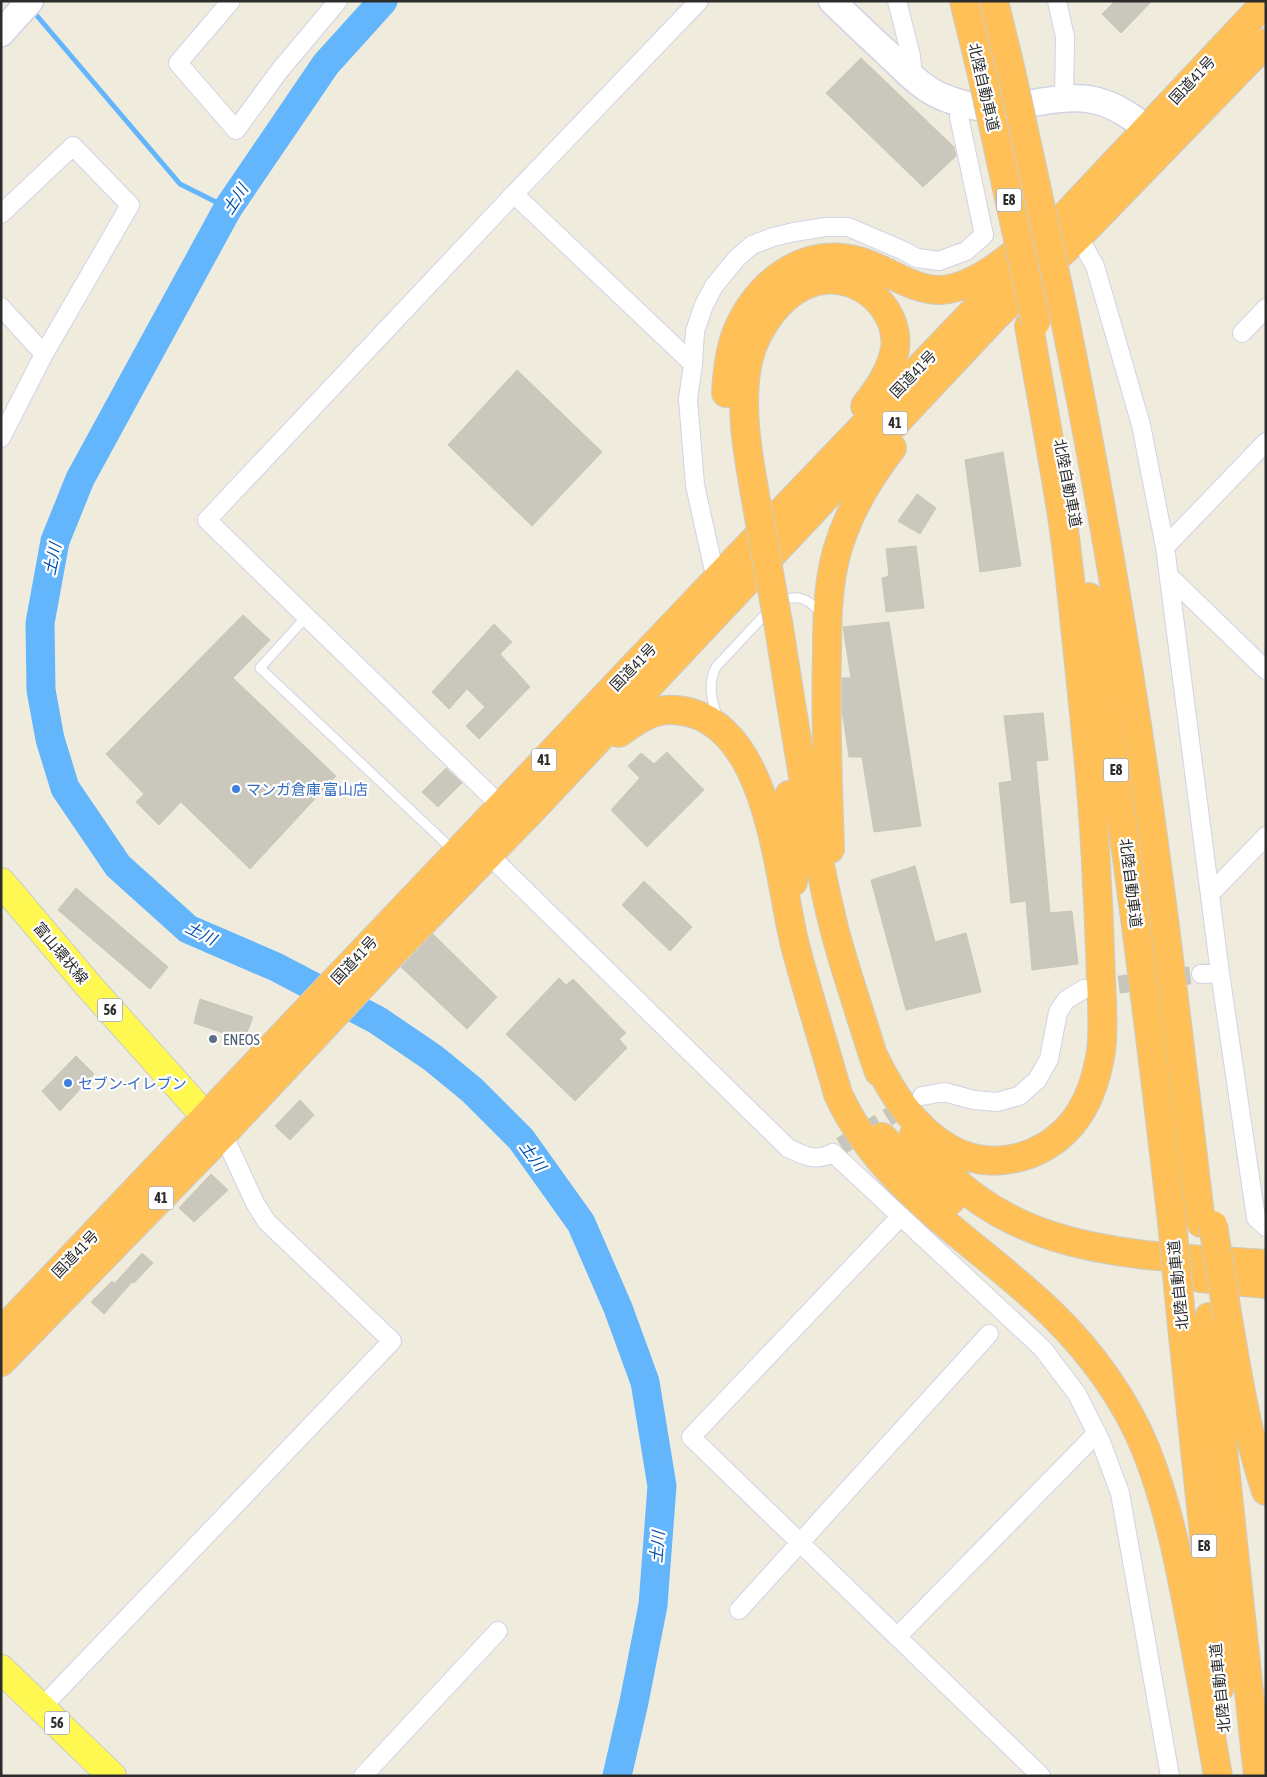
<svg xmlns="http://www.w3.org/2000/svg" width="1267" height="1777" viewBox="0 0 1267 1777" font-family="'Asap Condensed','Noto Sans JP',sans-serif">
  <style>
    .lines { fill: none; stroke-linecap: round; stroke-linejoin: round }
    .stream { stroke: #64b6fc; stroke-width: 5 }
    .river { stroke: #64b6fc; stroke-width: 29 }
    .building { fill: #cac7bc; stroke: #cbc7b6 }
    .street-tunnel { stroke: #c8c5ba; stroke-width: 18; stroke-dasharray: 18 9; stroke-linecap: butt }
    .lane-casing { stroke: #d2d2e6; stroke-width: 11 }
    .street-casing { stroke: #d2d2e6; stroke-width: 20 }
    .secondary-casing { stroke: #d2d2e6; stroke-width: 29 }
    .primary-casing { stroke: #ccc; stroke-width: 30 }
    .highway-casing { stroke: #ccc; stroke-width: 30 }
    .lane { stroke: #fff; stroke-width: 9 }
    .street { stroke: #fff; stroke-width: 18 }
    .secondary { stroke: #fff; stroke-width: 26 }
    .primary { stroke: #fff851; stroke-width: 28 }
    .highway { stroke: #ffc157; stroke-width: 28 }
    .highway-bridge-casing { stroke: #ccc; stroke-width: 30; stroke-linecap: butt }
    .highway-bridge { stroke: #ffc157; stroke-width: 28 }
    .shop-dot { fill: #3f7fe0; stroke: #fff; stroke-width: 2 }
    .service-dot { fill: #5c6f8a; stroke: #fff; stroke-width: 2 }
    .labels { text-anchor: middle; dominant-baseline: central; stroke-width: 4.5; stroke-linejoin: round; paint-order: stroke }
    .shield { fill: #fff; stroke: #6b6b6b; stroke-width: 1 }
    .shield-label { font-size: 14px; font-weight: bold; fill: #2c2c2c }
    .street-label { font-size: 15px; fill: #2c2c2c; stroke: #fff }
    .shop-label { font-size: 15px; fill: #366cbe; stroke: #fff; text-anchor: start }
    .service-label { font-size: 15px; fill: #4e5e75; stroke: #fff; text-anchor: start }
    .water-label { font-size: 16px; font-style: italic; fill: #004fab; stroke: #fff }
  </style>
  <rect width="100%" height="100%" fill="#efebdd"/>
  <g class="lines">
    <path class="stream" d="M 32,10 L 180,184 L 228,208"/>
    <path class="river" d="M 383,1 L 326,64 L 228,208 L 80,479 L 55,541 L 40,623 L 41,690 L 50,739 L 65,788 L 118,866 L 188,929 L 276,967 L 377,1020 L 433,1058 L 472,1090 L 521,1139 L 581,1223 L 618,1308 L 645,1382 L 662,1486 L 653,1605 L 634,1702 L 617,1776"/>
  </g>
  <path class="building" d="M 1115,1 L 1152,1 L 1121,33 L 1102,14 Z
    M 861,58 L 954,147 L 956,156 L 923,187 L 826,93 Z
    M 517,370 L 602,452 L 532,526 L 448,445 Z
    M 1003,452 L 1021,566 L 980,572 L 965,460 Z
    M 917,494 L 936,508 L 920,534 L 898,521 Z
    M 916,546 L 924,608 L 886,612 L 882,578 L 889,576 L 886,549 Z
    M 243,615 L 270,640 L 233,678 L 336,776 L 250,869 L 181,802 L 159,825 L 136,802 L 144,794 L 106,754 Z
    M 889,622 L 921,826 L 874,832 L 862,757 L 849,757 L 842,710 L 842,678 L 851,678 L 843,627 Z
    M 494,624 L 512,642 L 500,654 L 530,687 L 479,739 L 466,726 L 485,707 L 467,689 L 449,709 L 432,692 Z
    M 1043,713 L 1048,760 L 1036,761 L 1050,913 L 1072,911 L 1078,964 L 1032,970 L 1026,901 L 1011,903 L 999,783 L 1012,781 L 1004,716 Z
    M 667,752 L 704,790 L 647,847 L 611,810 L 640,778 L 628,766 L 641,753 L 654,764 Z
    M 446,768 L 462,783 L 438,807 L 422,792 Z
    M 915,866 L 935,942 L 966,933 L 981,992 L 906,1010 L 871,880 Z
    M 644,881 L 692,927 L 670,951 L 622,905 Z
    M 76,888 L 168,967 L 150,989 L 58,910 Z
    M 433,934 L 497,997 L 467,1029 L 401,967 Z
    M 559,978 L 566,985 L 573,979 L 626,1033 L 619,1039 L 627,1048 L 575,1101 L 506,1034 Z
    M 200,999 L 253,1017 L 244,1040 L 194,1023 Z
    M 76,1056 L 94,1074 L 60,1111 L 42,1091 Z
    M 300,1100 L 314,1115 L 290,1140 L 275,1126 Z
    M 211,1174 L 228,1190 L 194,1222 L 179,1208 Z
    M 142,1253 L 153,1263 L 134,1283 L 132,1282 L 104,1314 L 91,1302 L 112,1281 L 114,1284 Z"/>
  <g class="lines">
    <path class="street-tunnel" d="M 1092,988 L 1201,974
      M 841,1146 L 911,1103"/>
    <g class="lane-casing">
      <path id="lane" d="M 306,617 L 260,668 L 454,851
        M 718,719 C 712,701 707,685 716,667 L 771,608 C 791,593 806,594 821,614"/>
    </g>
    <g class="street-casing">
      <path id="street" d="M 231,1 L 178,63 L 236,130 L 280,70 L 338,1
        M 897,1 L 911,56 L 913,78
        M 1057,1 L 1065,37 L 1064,99
        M 514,194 L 693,364
        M 1,214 L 73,146 L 130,205 L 44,354
        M 1074,229 L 1095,266 L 1141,425 L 1165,547 L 1220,973 L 1256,1218 L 1266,1227
        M 1,307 L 44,354 L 1,438
        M 1242,333 L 1266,308
        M 1165,547 L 1266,442
        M 1169,576 L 1266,670
        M 716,580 L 695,485 L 688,399 L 693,364 L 695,331 L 704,305 L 714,286 L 737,258 L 752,245 L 773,237 L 794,232 L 826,227 L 848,227 L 902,250 L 917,258 L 939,261 L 966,251 L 984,235 L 959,117 L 962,104
        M 501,806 L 207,520 L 514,194 L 699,1
        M 489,855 L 788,1148 C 805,1156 815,1162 833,1153 L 1043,1349 L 1077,1394 L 1101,1442 L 1120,1493 L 1170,1776
        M 1210,894 L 1266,836
        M 1201,974 L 1220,973
        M 922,1096 L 944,1092 L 974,1100 L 997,1102 L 1019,1096 L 1037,1080 L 1049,1059 L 1058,1012 L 1066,1000 L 1084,989
        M 901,1216 L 691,1437 L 1041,1776
        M 739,1610 L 989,1334
        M 897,1637 L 1097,1433
        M 41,1708 L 392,1341 L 267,1222 L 255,1203 L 223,1134
        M 363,1776 L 498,1631"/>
    </g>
    <g class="secondary-casing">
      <path id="secondary" d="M 832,1 C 850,18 867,35 885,51 C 904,69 923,91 948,99 C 957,102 968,106 978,107 C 1014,111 1051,95 1088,99 C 1117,103 1141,123 1162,142
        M 1,33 L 30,1"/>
    </g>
    <g class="primary-casing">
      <path id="primary" d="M 1,882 L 88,985 L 206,1117 L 222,1132
        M 1,1669 L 112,1776"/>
    </g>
    <g class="highway-casing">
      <path id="highway" d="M 964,1 L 983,79
        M 994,1 L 1011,71
        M 1061,300 C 1090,441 1115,582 1137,725 C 1162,890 1181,1057 1201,1223
        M 726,393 C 727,373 729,353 736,334 C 756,284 803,246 858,261 C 886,268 910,290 940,290 C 966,289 991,272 1011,256
        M 757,506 C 749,460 739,413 747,366 C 754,329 784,285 823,280 C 862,275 900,310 895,349 C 891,371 878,389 865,406
        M 1089,597 C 1122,805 1148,1013 1172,1222
        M 779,628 C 795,729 810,829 834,928 C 845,970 860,1013 873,1055 L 879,1072
        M 619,733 C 643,715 661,704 692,713 C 771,737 778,877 795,945 C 808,995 824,1044 838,1094 C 882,1191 979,1243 1052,1314 C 1091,1352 1126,1400 1146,1450 C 1168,1505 1179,1562 1190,1620 C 1200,1672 1209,1724 1218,1776
        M 789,795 L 794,839 L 793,882
        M 830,849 C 828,784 825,718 827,652 C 827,618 828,583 837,551 C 848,513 868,479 892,448
        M 873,1055 C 891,1092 913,1128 950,1149 C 991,1172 1041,1159 1071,1125 C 1088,1105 1097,1077 1101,1051 C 1104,1028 1102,1004 1101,981 C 1100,949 1099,917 1097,885 C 1094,808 1086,732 1078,655 C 1073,609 1069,562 1062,516 C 1052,453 1040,390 1029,326
        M 914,1134 C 1001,1258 1130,1254 1266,1264
        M 882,1137 L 921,1174 L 951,1200
        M 1200,1278 L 1266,1284
        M 1181,1317 L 1220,1687
        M 1209,1317 L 1258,1776
        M 1228,1319 C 1238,1377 1247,1435 1266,1491
        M 1,1332 L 716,580 L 1065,216 L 1266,2
        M 1,1362 L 223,1134 L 390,956 L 532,810 L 995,317 L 1078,237 L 1266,43"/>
    </g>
    <use href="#lane" class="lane"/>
    <use href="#street" class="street"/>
    <use href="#secondary" class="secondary"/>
    <use href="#primary" class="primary"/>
    <use href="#highway" class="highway"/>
    <g class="highway-bridge-casing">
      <path id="highway-bridge" d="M 1011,71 L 1061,300
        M 983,79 L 1036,322
        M 757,506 L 779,628
        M 1172,1222 L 1181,1317
        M 1213,1225 L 1228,1319"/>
    </g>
    <use href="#highway-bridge" class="highway-bridge"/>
  </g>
  <g class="shop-dot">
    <circle cx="236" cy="789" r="5"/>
    <circle cx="68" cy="1083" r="5"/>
  </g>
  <circle class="service-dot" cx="213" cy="1039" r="5"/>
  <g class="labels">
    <g class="shield">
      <rect x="996.5" y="188.5" width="25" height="23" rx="4"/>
      <rect x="882.5" y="411.5" width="25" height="23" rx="4"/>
      <rect x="531.5" y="748.5" width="25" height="23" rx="4"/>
      <rect x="1103.5" y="758.5" width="25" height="23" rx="4"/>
      <rect x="97.5" y="998.5" width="25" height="23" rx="4"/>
      <rect x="148.5" y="1186.5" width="25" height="23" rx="4"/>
      <rect x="1191.5" y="1534.5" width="25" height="23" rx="4"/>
      <rect x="44.5" y="1711.5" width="25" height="23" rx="4"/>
    </g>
    <g class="shield-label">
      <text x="1009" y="200">E8</text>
      <text x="895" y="423">41</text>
      <text x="544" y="760">41</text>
      <text x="1116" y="770">E8</text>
      <text x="110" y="1010">56</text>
      <text x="161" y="1198">41</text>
      <text x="1204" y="1546">E8</text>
      <text x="57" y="1723">56</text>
    </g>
    <g class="street-label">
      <text transform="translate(1192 80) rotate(-47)">国道41号</text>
      <text transform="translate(984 87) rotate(77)">北陸自動車道</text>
      <text transform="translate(913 374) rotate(-46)">国道41号</text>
      <text transform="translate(1068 483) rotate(79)">北陸自動車道</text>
      <text transform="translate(633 667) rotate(-46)">国道41号</text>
      <text transform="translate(1131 883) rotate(83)">北陸自動車道</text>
      <text transform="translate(61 953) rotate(50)">富山環状線</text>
      <text transform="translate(354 960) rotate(-47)">国道41号</text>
      <text transform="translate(75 1254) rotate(-46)">国道41号</text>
      <text transform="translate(1178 1285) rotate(-96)">北陸自動車道</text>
      <text transform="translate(1220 1688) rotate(-96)">北陸自動車道</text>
    </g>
    <g class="shop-label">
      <text x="246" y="789">マンガ倉庫 富山店</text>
      <text x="78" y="1083">セブン-イレブン</text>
    </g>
    <g class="service-label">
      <text x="223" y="1039">ENEOS</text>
    </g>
    <g class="water-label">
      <text transform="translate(235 199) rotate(-57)">土川</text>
      <text transform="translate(52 559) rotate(-78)">土川</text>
      <text transform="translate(201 933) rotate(27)">土川</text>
      <text transform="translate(533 1156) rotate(54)">土川</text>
      <text transform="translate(657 1547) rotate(-86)">土川</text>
    </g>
  </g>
  <rect width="1267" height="1777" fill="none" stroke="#2c2c2c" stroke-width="5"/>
</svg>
